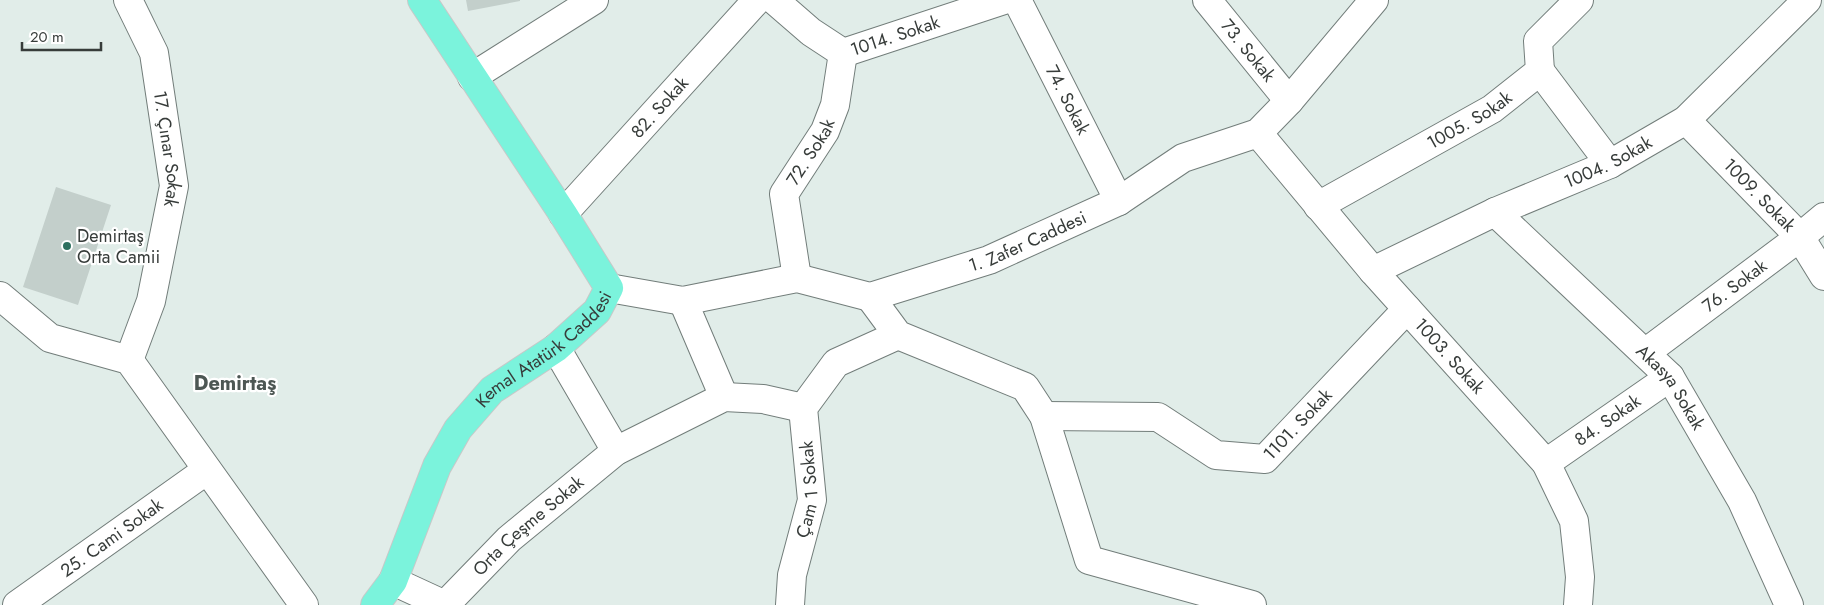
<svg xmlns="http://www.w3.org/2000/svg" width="1824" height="605" viewBox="0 0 1824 605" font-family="Jost,sans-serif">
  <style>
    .building { fill: #c3cfcb }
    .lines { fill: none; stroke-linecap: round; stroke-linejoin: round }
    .minor-casing { stroke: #727d7a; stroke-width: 30 }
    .major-casing { stroke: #c7c8c8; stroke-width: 30 }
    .minor { stroke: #fff; stroke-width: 28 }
    .major { stroke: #7bf3dc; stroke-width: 28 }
    .poi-dot { fill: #2e705f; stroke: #fff; stroke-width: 2 }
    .labels { text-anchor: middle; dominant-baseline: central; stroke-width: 4.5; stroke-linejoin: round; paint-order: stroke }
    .street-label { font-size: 18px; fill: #373c3a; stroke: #fff }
    .poi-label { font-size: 18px; fill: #373c3a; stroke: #fff; text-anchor: start }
    .quarter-label { font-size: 20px; font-weight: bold; fill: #4d5754; stroke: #fff }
  </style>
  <rect width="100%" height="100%" fill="#e1ede9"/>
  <path class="building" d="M 466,0 L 520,0 L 520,1 L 468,11 Z
    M 56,187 L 111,205 L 78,305 L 23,287 Z"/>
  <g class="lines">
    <g class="minor-casing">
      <g id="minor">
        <path id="s1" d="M 128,0 L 154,53 L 174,186 L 151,301 L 129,360"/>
        <path id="s2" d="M 774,0 L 811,32 L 843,53 L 1004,0"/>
        <path id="s3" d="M 1017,0 L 1119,201"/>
        <path id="s4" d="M 1207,0 L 1289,101"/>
        <path d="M 1540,71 L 1610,164"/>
        <path d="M 472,77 L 594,0"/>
        <path id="s5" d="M 1686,120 L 1800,237 L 1824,276"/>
        <path id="s6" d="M 1258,133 L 1373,271 L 1546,463 L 1574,521 L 1580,577 L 1578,605"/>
        <path id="s7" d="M 1318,206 L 1492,109 L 1540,71 L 1538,41 L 1579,0"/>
        <path id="s8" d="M 1495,212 L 1670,377 L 1742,501 L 1789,605"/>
        <path id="s9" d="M 563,214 L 757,0"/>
        <path id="s10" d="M 1373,271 L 1495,212 L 1610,164 L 1686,120 L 1807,0"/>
        <path id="s11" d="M 797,278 L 784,194 L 825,131 L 835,105 L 843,53"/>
        <path id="s12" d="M 609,288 L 683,301 L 797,278 L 870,297 L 989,260 L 1119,201 L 1183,158 L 1258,133 L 1289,101 L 1374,0"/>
        <path d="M 0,296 L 50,338 L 129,360 L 304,605"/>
        <path d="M 870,297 L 898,335 L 1025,387 L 1044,416 L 1089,560 L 1252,605"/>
        <path d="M 683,301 L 724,397"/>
        <path d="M 556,348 L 616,451"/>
        <path id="s13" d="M 1645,353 L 1800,237 L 1824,217"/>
        <path id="s14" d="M 1044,416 L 1158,417 L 1216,455 L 1265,459 L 1407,309"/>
        <path id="s15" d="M 1546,463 L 1670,377"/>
        <path d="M 393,581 L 445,605"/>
        <path id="s16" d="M 17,605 L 207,470"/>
        <path id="s17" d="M 445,605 L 509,539 L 616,451 L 724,397 L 763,399 L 803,408"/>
        <path id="s18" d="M 790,605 L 792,575 L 812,500 L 803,408 L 836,363 L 898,335"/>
      </g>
    </g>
    <g class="major-casing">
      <g id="major">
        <path id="s19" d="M 375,605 L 393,581 L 437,466 L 458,429 L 492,390 L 556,348 L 597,311 L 609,288 L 563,214 L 422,0"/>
      </g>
    </g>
    <use href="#minor" class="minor"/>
    <use href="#major" class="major"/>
  </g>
  <circle class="poi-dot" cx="67" cy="246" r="5"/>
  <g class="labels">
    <g class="street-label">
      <text stroke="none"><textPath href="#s2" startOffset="142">1014. Sokak</textPath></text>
      <text stroke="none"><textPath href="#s4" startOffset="65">73. Sokak</textPath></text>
      <text stroke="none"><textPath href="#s3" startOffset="112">74. Sokak</textPath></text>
      <text stroke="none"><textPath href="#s9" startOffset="144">82. Sokak</textPath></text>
      <text stroke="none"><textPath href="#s7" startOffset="174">1005. Sokak</textPath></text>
      <text stroke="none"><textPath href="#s1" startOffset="156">17. Çınar Sokak</textPath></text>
      <text stroke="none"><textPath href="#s11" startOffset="135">72. Sokak</textPath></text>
      <text stroke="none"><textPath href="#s10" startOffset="259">1004. Sokak</textPath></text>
      <text stroke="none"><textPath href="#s5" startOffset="105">1009. Sokak</textPath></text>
      <text stroke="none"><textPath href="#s12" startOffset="434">1. Zafer Caddesi</textPath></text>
      <text stroke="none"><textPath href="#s13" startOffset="112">76. Sokak</textPath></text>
      <text stroke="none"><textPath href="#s19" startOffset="314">Kemal Atatürk Caddesi</textPath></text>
      <text stroke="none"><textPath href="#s6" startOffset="294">1003. Sokak</textPath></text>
      <text stroke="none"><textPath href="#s8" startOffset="249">Akasya Sokak</textPath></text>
      <text stroke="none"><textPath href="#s15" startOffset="75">84. Sokak</textPath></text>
      <text stroke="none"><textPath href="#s14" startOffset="280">1101. Sokak</textPath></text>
      <text stroke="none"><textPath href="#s18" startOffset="118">Çam 1 Sokak</textPath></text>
      <text stroke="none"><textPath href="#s17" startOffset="115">Orta Çeşme Sokak</textPath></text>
      <text stroke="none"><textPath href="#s16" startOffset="116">25. Cami Sokak</textPath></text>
    </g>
    <g class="poi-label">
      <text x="77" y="236">Demirtaş<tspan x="77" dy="21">Orta Camii</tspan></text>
    </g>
    <g class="quarter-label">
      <text x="235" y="383">Demirtaş</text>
    </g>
  </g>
  <path d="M22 42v8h79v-8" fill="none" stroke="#373c3a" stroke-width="2.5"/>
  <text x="30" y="42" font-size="15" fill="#373c3a" stroke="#ffffff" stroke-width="4" paint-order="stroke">20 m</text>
</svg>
